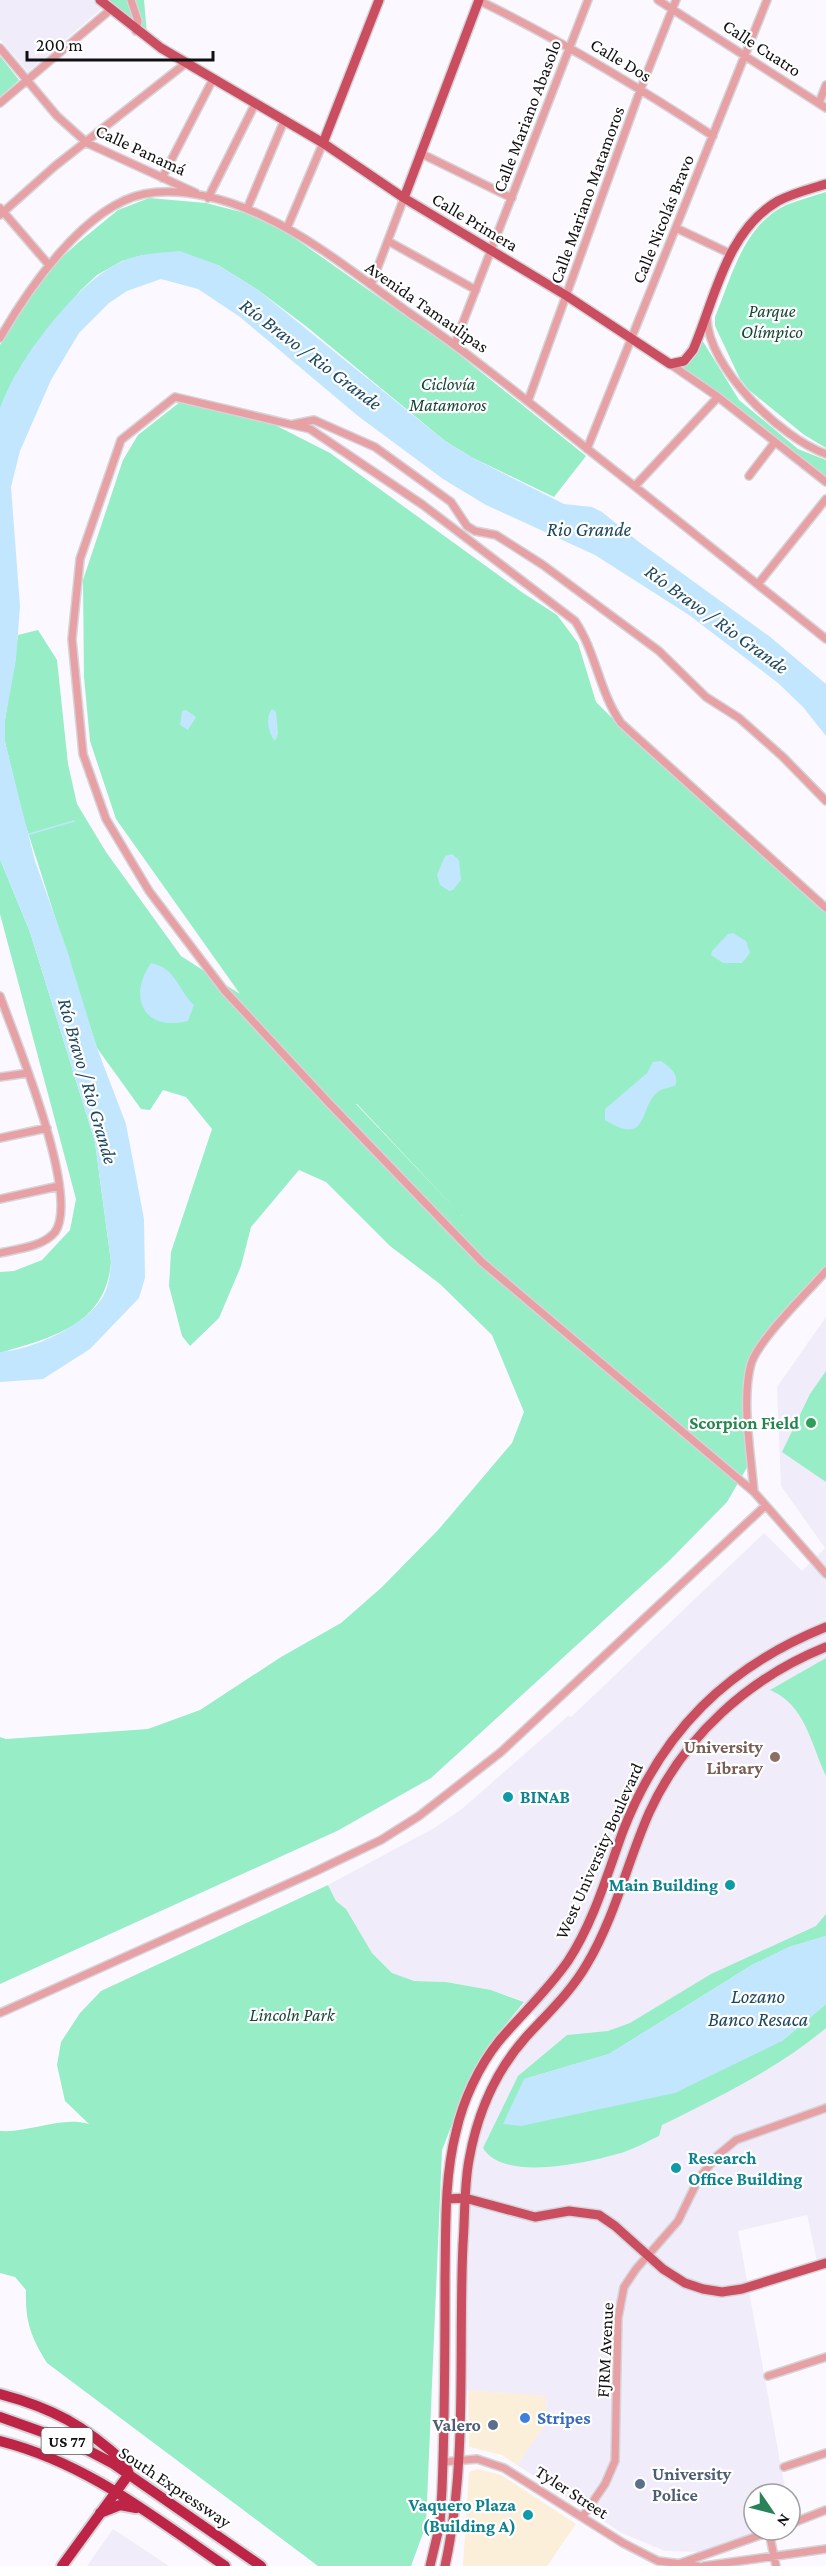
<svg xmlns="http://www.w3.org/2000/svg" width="826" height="2566" viewBox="0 0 826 2566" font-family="'Crimson Pro',serif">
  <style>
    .commercial { fill: #fbefda }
    .built { fill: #f0ecfa }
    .green { fill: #96edc6; fill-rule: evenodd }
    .water { fill: #c2e6fe }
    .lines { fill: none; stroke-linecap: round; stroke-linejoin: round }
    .stream { stroke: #c2e6fe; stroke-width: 1.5 }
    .minor-casing { stroke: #d5d4d9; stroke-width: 10 }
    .major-casing { stroke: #d5d4d9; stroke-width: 12 }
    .highway-casing { stroke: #d5d4d9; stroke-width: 14 }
    .minor { stroke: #e7a1a5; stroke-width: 7 }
    .major { stroke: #ca4e5f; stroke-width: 9 }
    .highway { stroke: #bd2445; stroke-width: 10 }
    .leisure-dot { fill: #2e9e5b; stroke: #fff; stroke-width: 2 }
    .education-dot { fill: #8d6e63; stroke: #fff; stroke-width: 2 }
    .culture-dot { fill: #0f9aa8; stroke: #fff; stroke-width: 2 }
    .shop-dot { fill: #3f7fe0; stroke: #fff; stroke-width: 2 }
    .service-dot { fill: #5c6f8a; stroke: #fff; stroke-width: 2 }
    .labels { text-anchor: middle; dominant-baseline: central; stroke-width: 4.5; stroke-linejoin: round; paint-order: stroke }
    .shield { fill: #fff; stroke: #585859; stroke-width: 1.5 }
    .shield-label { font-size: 16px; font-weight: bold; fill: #101012 }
    .street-label { font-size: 18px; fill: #101012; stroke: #fff }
    .park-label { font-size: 18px; font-style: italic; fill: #154633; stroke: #fff }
    .leisure-label { font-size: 18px; font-weight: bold; fill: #27864d; stroke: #fff; text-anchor: end }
    .education-label { font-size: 18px; font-weight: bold; fill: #785e54; stroke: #fff; text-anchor: end }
    .culture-label { font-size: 18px; font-weight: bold; fill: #0d838f; stroke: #fff; text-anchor: start }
    .shop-label { font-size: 18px; font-weight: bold; fill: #366cbe; stroke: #fff; text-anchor: start }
    .service-label { font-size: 18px; font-weight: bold; fill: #4e5e75; stroke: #fff; text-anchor: end }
    .water-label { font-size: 20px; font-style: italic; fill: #1d4760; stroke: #fff }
  </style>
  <rect width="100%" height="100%" fill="#fbf9ff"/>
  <path class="commercial" d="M 468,2390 L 546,2396 L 547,2422 L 517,2465 L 502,2455 L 469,2447 Z
    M 478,2469 L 501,2475 L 576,2524 L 547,2566 L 463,2566 L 469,2472 Z"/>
  <path class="built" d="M 0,0 L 93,0 L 101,9 L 28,72 L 0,39 Z
    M 826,1317 L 826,2258 L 817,2261 L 807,2215 L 738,2231 L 786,2494 L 754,2494 L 754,2530 L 761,2530 L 700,2552 L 665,2551 L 622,2533 L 517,2465 L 547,2422 L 546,2396 L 465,2390 L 471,2170 L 480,2127 L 488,2103 L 514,2058 L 542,2025 L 521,2000 L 491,1990 L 446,1982 L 413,1981 L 392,1973 L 372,1953 L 346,1909 L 336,1901 L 328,1885 L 436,1827 L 463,1808 L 568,1716 L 571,1717 L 764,1533 L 802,1571 L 825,1548 L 781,1486 L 777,1387 Z
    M 113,2529 L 169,2566 L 87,2566 Z"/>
  <path class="green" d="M 104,0 L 144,0 L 147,34 Z
    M 0,56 L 19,80 L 0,97 Z
    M 826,192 L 826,448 L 803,434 L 749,390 L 740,379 L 715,326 L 715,317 C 732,276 743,226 786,205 C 799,200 813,196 826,192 Z
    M 149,198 L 206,203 L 245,213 L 286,232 L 451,348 L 586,456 L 554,497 L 473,458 L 445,441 L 307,327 L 258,290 L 218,265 L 143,255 L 122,261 L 97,275 L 80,291 L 32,349 L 0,409 L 0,345 L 24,304 L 50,268 L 79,242 L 118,210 Z
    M 702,340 L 739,400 L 798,449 L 826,460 L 826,478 L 724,397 L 681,368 L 694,358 Z
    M 180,402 L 273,424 L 330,453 L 523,593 L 557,615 L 578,643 L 596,702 L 639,745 L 826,911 L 826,1272 L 747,1363 L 745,1412 L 749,1464 L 727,1502 L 670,1560 L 431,1778 L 337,1831 L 0,1984 L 0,1737 L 6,1739 L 148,1729 L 200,1710 L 281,1657 L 341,1623 L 382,1587 L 439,1529 L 512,1443 L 524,1412 L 492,1335 L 440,1284 L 390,1246 L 326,1182 L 299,1170 L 251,1227 L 241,1266 L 219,1318 L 190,1346 L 182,1336 L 169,1286 L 171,1252 L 212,1129 L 186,1097 L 163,1090 L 150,1110 L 141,1109 L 97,1048 L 23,817 L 5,742 L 5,720 L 18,635 L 38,630 L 57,660 L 68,764 L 77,804 L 106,852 L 181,956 L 240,994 L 116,819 L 90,741 L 84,677 L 83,580 L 123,460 L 138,435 ZM 356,1104 L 357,1104 L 462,1216 Z
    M 0,859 L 30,932 L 95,1142 L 111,1262 C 106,1324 54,1337 3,1352 L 0,1352 L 0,1272 L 14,1271 L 42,1260 L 70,1230 L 76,1199 L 0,914 Z
    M 826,1371 L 826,1482 L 782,1452 L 810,1394 Z
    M 826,1658 L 826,1776 C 811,1744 805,1704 770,1690 Z
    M 328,1885 L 336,1901 L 346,1909 L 372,1953 L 392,1973 L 414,1981 L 446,1982 L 491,1990 L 524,2002 L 488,2046 L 470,2078 L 442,2150 L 426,2525 L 411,2566 L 318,2566 L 47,2363 C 31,2337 25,2322 26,2290 L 15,2277 L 0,2273 L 0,2131 C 31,2133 59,2116 89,2124 L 65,2101 L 57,2065 L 61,2042 L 80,2013 L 101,1991 Z
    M 826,1914 L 826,1936 L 789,1947 L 752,1965 L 609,2054 L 524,2079 L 782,2041 L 826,2004 L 826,2028 C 777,2069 719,2097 662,2125 L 659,2136 C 648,2141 636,2148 624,2152 C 591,2162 504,2183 483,2148 L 518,2076 L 567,2035 L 608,2031 L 630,2023 L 711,1974 L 816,1926 Z"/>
  <path class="water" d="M 180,251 L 218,265 L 258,290 L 445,441 L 473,458 L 564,504 L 592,507 L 602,512 L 639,542 L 769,636 L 826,684 L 826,736 L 803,707 L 778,683 L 689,615 L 595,555 L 486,505 L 443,479 L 358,416 L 240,317 L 198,289 L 161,279 L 127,291 L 109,303 L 79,333 L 51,380 L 20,451 L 11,487 L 20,606 L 16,660 L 5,720 L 5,742 L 35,861 L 67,950 L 97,1048 L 126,1124 L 144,1219 L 145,1278 L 139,1298 L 90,1349 L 43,1379 L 0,1382 L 0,1352 C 32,1350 85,1326 102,1298 C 109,1287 110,1275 111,1262 L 95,1142 L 30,932 L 0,859 L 0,409 C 14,364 77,281 121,262 C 139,253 160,253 180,251 Z
    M 272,709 L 276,712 L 278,734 L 275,741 C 268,733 265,717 272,709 Z
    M 186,710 L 196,717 L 188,730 L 180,725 L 182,711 Z
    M 452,854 L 459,860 L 461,880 L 453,890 L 449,891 L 440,885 L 437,875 L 445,856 Z
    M 733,933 L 746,941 L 750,953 L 742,963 L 723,963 L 711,955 L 712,951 L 728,934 Z
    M 151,963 C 177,968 178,991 194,1005 L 188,1021 C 144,1032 127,998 151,963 Z
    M 661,1061 C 670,1067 680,1075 675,1086 C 671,1087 665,1088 661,1090 C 637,1103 652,1149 605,1120 L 605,1109 L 647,1073 L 653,1062 Z
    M 826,1936 L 826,2004 L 782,2041 L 675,2093 L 521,2126 L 503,2124 L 524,2079 L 609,2054 L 752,1965 L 789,1947 Z"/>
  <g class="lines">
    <path class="stream" d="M 26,835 L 74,821"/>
    <g class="minor-casing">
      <path id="minor" d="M 131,0 L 138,21 L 136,31
        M 478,0 C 560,40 637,86 713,136
        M 658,0 L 826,108
        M 0,48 L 57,116 L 87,143 L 196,193
        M 0,103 L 110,10
        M 819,103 L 826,85
        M 420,153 L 512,198
        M 162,178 L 213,79
        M 208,198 L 255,104
        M 0,208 L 49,265
        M 247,209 L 284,121
        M 0,215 L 55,166 L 186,63
        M 287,228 L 323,143
        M 676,228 L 731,254
        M 388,241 L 476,290
        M 371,285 L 404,198
        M 707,318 C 708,368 781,438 826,454
        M 0,338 C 28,289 85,206 144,194 C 183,186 230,200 265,217 C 316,241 362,279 408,312 C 471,355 530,403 590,451 C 669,513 747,576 826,639
        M 455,343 L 588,0
        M 670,364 L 718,397 L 826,482
        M 528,401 L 641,88 L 676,0
        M 294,424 L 314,420 L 375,447 L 451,502 L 467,526 L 475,531 L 496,535 L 543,565 L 659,651 L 706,697 L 739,718 L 783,757 L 826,801
        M 587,449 L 767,0
        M 749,476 L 775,442
        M 635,486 L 718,397
        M 758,584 L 826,499
        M 826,908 L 621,723 C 599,691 596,652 575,621 L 423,505 L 310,429 L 175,397 L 121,440 L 80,559 L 72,639 L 83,754 L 106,819 L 149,891 L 224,990 L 328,1102 L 482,1262 L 754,1492 L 826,1574
        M 0,996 C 15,1038 81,1196 55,1232 C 43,1247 17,1249 0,1253
        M 0,1077 L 28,1073
        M 0,1138 L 47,1128
        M 0,1199 L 59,1186
        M 754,1492 C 751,1454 741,1400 751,1364 C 758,1340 808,1292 826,1271
        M 0,2013 L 312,1873 L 381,1840 L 419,1816 L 501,1752 L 765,1506
        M 768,2376 L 826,2357
        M 443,2462 L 477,2459 L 504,2468 L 623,2543 L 658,2561 L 698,2566
        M 784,2467 L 826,2453
        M 583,2516 L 605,2484 L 615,2461 L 618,2318 L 624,2287 L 636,2269 L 678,2221 L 699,2178 L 718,2155 L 736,2140 L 826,2108
        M 790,2524 L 826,2510
        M 769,2532 L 776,2566
        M 681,2563 L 775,2530
        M 704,2566 L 826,2549"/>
    </g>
    <g class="major-casing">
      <path id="major" d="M 100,0 L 161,48 L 323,143 L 404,198 L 567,296 L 670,364 L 684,361 L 693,350 C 715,299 726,231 778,201 C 793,193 810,189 826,184
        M 323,143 L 379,0
        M 404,198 L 479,0
        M 447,2199 L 465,2198 L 535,2217 L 569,2211 L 599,2215 L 615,2226 L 663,2269 L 685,2283 L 703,2289 L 722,2292 L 742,2289 L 826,2263
        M 430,2566 L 440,2524 L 442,2489 C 445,2418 445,2348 445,2277 C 446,2229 444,2179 456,2132 C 463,2100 479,2066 499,2041 C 522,2014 548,1990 568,1961 C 594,1921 607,1875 623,1831 C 662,1731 727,1667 826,1627
        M 445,2566 C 468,2461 458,2351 463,2244 C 465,2217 464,2187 469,2160 C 477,2115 495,2072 526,2037 C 547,2014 571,1992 587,1964 C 615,1917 627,1863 649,1813 C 684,1736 749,1678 826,1647"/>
    </g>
    <g class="highway-casing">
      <path id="highway" d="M 0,2394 C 53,2408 85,2426 125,2463 L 129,2474
        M 0,2417 L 76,2444 L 112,2463 L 261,2566
        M 0,2441 C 87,2463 152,2516 225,2566
        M 100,2513 L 120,2505 L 136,2508
        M 62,2566 L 129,2474"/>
    </g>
    <use href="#minor" class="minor"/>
    <use href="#major" class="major"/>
    <use href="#highway" class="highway"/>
  </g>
  <circle class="leisure-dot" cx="811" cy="1423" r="6"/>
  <circle class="education-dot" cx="775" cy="1757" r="6"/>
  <g class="culture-dot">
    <circle cx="508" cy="1797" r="6"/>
    <circle cx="730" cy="1885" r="6"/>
    <circle cx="676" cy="2168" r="6"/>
    <circle cx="528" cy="2515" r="6"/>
  </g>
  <circle class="shop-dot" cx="525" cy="2418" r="6"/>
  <g class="service-dot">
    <circle cx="493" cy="2425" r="6"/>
    <circle cx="640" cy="2484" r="6"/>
  </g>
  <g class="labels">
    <rect class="shield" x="41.5" y="2428" width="51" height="26" rx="4.5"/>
    <g class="shield-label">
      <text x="67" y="2441">US 77</text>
    </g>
    <g class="street-label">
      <text transform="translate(762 48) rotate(33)">Calle Cuatro</text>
      <text transform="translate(621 60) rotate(31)">Calle Dos</text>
      <text transform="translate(527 116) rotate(-69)">Calle Mariano Abasolo</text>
      <text transform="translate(141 150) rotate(25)">Calle Panamá</text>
      <text transform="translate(587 195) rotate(-70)">Calle Mariano Matamoros</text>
      <text transform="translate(663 219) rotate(-68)">Calle Nicolás Bravo</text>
      <text transform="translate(475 222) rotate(31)">Calle Primera</text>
      <text transform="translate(427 307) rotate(35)">Avenida Tamaulipas</text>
      <text transform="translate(599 1851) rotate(-66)">West University Boulevard</text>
      <text transform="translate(605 2350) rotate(-87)">FJRM Avenue</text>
      <text transform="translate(175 2487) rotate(34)">South Expressway</text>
      <text transform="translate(572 2492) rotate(33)">Tyler Street</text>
    </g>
    <g class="park-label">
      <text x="772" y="311">Parque<tspan x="772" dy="21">Olímpico</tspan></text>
      <text x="448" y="384">Ciclovía<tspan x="448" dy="21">Matamoros</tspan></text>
      <text x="292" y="2015">Lincoln Park</text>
    </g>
    <g class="leisure-label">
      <text x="799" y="1423">Scorpion Field</text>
    </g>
    <g class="education-label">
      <text x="763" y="1747">University<tspan x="763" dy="21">Library</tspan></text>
    </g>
    <g class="culture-label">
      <text x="520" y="1797">BINAB</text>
      <text x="718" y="1885" text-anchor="end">Main Building</text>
      <text x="688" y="2158">Research<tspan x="688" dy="21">Office Building</tspan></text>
      <text x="516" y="2505" text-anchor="end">Vaquero Plaza<tspan x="516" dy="21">(Building A)</tspan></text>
    </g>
    <g class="shop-label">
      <text x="537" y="2418">Stripes</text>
    </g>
    <g class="service-label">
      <text x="481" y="2425">Valero</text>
      <text x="652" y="2474" text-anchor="start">University<tspan x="652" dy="21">Police</tspan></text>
    </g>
    <g class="water-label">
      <text transform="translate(311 354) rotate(37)">Río Bravo / Rio Grande</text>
      <text x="589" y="529">Rio Grande</text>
      <text transform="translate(717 619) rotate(36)">Río Bravo / Rio Grande</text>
      <text transform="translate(88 1081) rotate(74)">Río Bravo / Rio Grande</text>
      <text x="758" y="1996">Lozano<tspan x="758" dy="23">Banco Resaca</tspan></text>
    </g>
  </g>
  <g transform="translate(772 2512) rotate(125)"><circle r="28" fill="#ffffff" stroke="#9f9fa0" stroke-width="1.5"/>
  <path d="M0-4.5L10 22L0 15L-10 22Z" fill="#2a8358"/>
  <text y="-9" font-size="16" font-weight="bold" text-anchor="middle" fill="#101012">N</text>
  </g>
  <path d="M27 51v9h186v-9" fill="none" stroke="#101012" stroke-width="3"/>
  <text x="36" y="51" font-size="18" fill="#101012" stroke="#ffffff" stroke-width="4.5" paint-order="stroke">200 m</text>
</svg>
